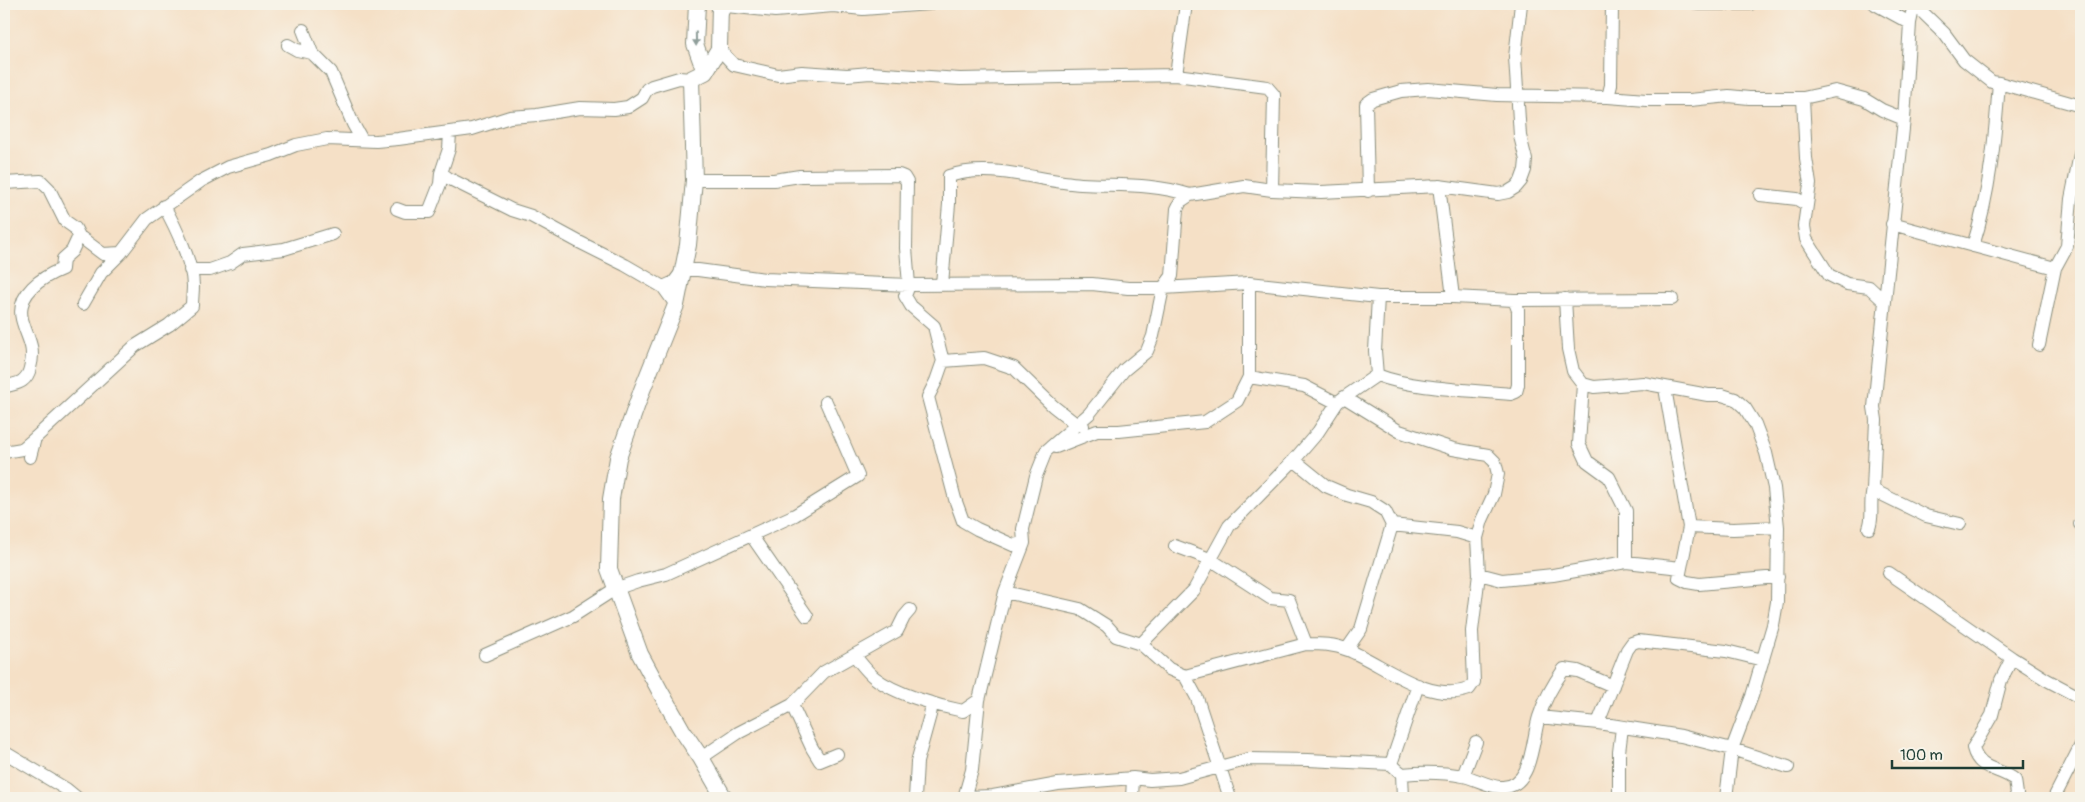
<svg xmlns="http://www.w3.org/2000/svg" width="2085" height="802" viewBox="0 0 2085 802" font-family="Pangolin,sans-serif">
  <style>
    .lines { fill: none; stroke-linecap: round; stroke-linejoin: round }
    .minor-casing { stroke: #8a8e7d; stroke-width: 14 }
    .major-casing { stroke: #8a8e7d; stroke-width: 18 }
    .minor { stroke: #fff; stroke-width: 12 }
    .major { stroke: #fff; stroke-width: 16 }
    .oneway { fill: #8f9e9a }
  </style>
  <rect width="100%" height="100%" fill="#f7f3e8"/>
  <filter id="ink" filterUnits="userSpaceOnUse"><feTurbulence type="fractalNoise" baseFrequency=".02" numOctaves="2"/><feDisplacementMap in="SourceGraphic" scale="10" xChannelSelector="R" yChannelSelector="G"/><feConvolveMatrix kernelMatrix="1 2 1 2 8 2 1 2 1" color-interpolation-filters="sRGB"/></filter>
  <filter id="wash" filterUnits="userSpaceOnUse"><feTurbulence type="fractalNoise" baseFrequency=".0096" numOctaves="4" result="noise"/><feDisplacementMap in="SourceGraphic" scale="20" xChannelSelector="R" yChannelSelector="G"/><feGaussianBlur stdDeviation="1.12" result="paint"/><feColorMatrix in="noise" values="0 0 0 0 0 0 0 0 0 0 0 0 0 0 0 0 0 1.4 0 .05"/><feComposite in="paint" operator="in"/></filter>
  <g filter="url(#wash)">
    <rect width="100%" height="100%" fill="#f5e0c6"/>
  </g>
  <g filter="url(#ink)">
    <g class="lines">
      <g class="minor-casing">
        <path id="minor" d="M 1698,4 L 1750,4
          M 1875,4 L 1910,23
          M 1914,4 L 1944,33 L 1964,60 L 1992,82 L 1999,83
          M 720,16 L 726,6 L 775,11 L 833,6 L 863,9 L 929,4
          M 303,30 L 312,53 L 331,72 L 353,124 L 362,140
          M 288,45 L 297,50 L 312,53
          M 719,49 L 734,65 L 778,75 L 802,72 L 847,75 L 870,73 L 960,79 L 1176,75 L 1267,87 L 1274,95 L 1272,190
          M 1176,75 L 1186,4
          M 1608,97 L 1611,85 L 1612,4
          M 1904,119 L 1874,407 L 1876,420 L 1873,490 L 1926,516 L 1960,524
          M 450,133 L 449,149 L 441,173 L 448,178 L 512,210 L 531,216 L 579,242 L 625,265 L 663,287 L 676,305
          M 694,180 L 774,180 L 800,176 L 899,175 L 904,177 L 907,182 L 906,248 L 909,285 L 905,296 L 911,306 L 934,326 L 941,354 L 943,361 L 936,381 L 928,397 L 955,499 L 963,521 L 977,529 L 1013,545 L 1024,543
          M 4,183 L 41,181 L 49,189 L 65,221 L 75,228 L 79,236 L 103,254 L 121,253
          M 1439,186 L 1453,297
          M 1368,191 L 1366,104 L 1373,99 L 1401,91 L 1428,89 L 1497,95 L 1608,97 L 1646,100 L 1690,100 L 1729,96 L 1749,98 L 1803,98 L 1835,91 L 1864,99 L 1882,110 L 1904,119 L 1910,23 L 1914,4
          M 1760,195 L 1797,199 L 1807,205 L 1810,184 L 1806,158 L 1803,98
          M 1807,205 L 1804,226 L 1806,239 L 1829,275 L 1847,284 L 1869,287 L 1884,301
          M 397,209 L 405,212 L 429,212 L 440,184 L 441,173
          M 1892,224 L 2055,268 L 2039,345
          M 1973,246 C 1990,193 1995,138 1999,83 L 2081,106
          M 2055,268 L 2067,246 L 2071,199 L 2081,149
          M 190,270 L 210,270 L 230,263 L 243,254 L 284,249 L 333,234
          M 942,284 L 949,204 L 949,176 C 991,162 1038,181 1081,184 C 1120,186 1152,183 1190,195
          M 663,287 L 674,282 L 683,270 L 698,270 L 765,279 L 909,285 L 1092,284 L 1128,288 L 1163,288 L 1249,283 L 1378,297 L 1453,297 L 1514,300 L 1672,299
          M 1565,299 L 1568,349 L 1573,371 L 1583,384 L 1594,387 L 1643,383 L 1708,395 L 1722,395 L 1735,399 L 1745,408 L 1755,424 L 1766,453 L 1774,488 L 1778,527 L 1777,602 L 1773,625 L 1752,696 L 1732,749 L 1726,798
          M 83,304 L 101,273 L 121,253 L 147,219 L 201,181 L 228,167 L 271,155 L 296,145 L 327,139 L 376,141 L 398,139 L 472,129 L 510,117 L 537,115 L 580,108 L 614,109 L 628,107 L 642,98 L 647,89 L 652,86 L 679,78 L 691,79
          M 943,361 L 984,358 L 1014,368 L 1053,406 L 1076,424 L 1083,426
          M 1377,375 C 1412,389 1472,390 1511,394 L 1516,392 L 1518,385 L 1518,310 L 1514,300
          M 1583,384 L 1579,444 L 1587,461 L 1609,477 L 1626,511 L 1626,562
          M 4,387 C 9,385 18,384 22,381 C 26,378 29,373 30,368 C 36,346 27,339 22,319 C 16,294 42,277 62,269 L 63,259 L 72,251 L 79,236
          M 1665,388 L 1689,527 L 1679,578 L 1687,582 L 1699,584 L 1778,577
          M 1339,401 L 1377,375 L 1375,351 L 1378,297
          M 1056,447 L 1097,431 L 1119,431 L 1205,422 L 1237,401 L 1249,377
          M 4,452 L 22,449 L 35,438
          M 30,457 L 35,438 L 135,346 L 169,325 L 192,306 C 192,299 193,292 193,286 C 193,263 175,226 164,206
          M 1294,460 L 1326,486 L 1347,495 L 1371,502 L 1385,511 L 1392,525 L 1361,629 L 1347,649
          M 2080,524 L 2081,524
          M 1392,525 L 1457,532 L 1477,538
          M 1689,527 L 1733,529 L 1778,527
          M 1869,528 C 1874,516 1869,503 1873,490
          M 751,535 L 807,616
          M 1175,546 L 1210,559 L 1270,598 L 1289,600 L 1306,644
          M 1889,573 L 2012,658
          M 1479,574 L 1502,580 L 1553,575 L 1626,562 L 1681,568
          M 1005,592 L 1024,543 L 1023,529 L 1036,476 L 1046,451 L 1089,414 L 1124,370 L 1147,351 L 1153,336 L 1163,288 L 1172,276 L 1177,209 L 1181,201 L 1190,195 L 1244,186 L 1272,190 L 1321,192 L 1439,186 L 1498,194 L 1508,192 L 1516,187 L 1521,181 L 1525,170 L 1526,160 L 1520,136 L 1515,57 L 1521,4
          M 1141,644 L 1169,669 L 1185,676 L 1197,698 L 1230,798
          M 485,655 L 573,616 L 615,589 L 638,581 L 666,574 L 795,515 L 858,476 L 826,402
          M 854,655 C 861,663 867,672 875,678 C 895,694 938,706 963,711 L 979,700
          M 1185,676 L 1306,644 C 1321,644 1334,644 1348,650 C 1383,664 1428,704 1469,689 L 1474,682 L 1472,631 L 1479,574 L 1477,538 L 1482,520 L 1494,494 L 1498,474 L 1495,462 L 1488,455 L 1453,449 L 1399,431 L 1344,397
          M 792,705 L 812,748 L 820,761 L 837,754
          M 1539,717 L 1598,723 L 1681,736 L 1732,749 L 1788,767
          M 1598,723 L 1627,650 L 1632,643 L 1638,641 L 1726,651 L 1763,660
          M 4,752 L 66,789 L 77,798
          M 701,758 L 738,733 L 792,705 L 824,672 L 897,631 L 904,617 L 910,610
          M 1391,764 L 1418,685
          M 1402,774 C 1422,772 1443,772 1463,776 C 1474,778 1490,787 1500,787 C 1533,790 1532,738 1539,717 C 1544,701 1554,683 1564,669 L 1578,671 L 1613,686
          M 1463,776 L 1476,742
          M 965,797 L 993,796 L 1058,784 L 1133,778 L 1150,780 L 1179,778 L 1249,759 L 1308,760 L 1391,764 L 1402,774 L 1403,798
          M 915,798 L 917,762 L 930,715 L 932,703
          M 964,798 L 972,770 L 979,700 L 1005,592 L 1080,609 L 1107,626 L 1116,636 L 1141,644 L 1194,590 L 1229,526 L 1294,460 L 1318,432 L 1337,403 L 1304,386 L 1249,377 L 1249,283
          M 1132,798 L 1133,778
          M 1619,798 L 1619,752 L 1622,728
          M 2015,798 L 2017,794 L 2015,780 C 2000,767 1979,772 1973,748 L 1992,715 L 2001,680 L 2012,658 L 2047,680 L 2081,698
          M 2054,798 L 2081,745"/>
      </g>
      <g class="major-casing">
        <path id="major" d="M 697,4 L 695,44 L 705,72
          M 720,4 L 719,49 L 705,72 L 691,79 L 694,180 L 688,245 L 676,305 L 642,390 L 618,458 L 611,499 L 609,569 L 640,654 L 661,693 L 682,730 L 701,758 L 724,798"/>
      </g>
      <use href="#minor" class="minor"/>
      <use href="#major" class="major"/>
    </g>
    <defs><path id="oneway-solid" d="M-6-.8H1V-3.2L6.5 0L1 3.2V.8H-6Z" transform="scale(1.25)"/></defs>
    <use class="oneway" href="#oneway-solid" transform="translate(696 39) rotate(89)"/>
  </g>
  <rect width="2085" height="802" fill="none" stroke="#f7f3e8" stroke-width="20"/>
  <path d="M1892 760v8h131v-8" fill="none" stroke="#1f3d34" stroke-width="2.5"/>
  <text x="1900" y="760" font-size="15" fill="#1f3d34" stroke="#f7f3e8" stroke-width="4" paint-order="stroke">100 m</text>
</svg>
